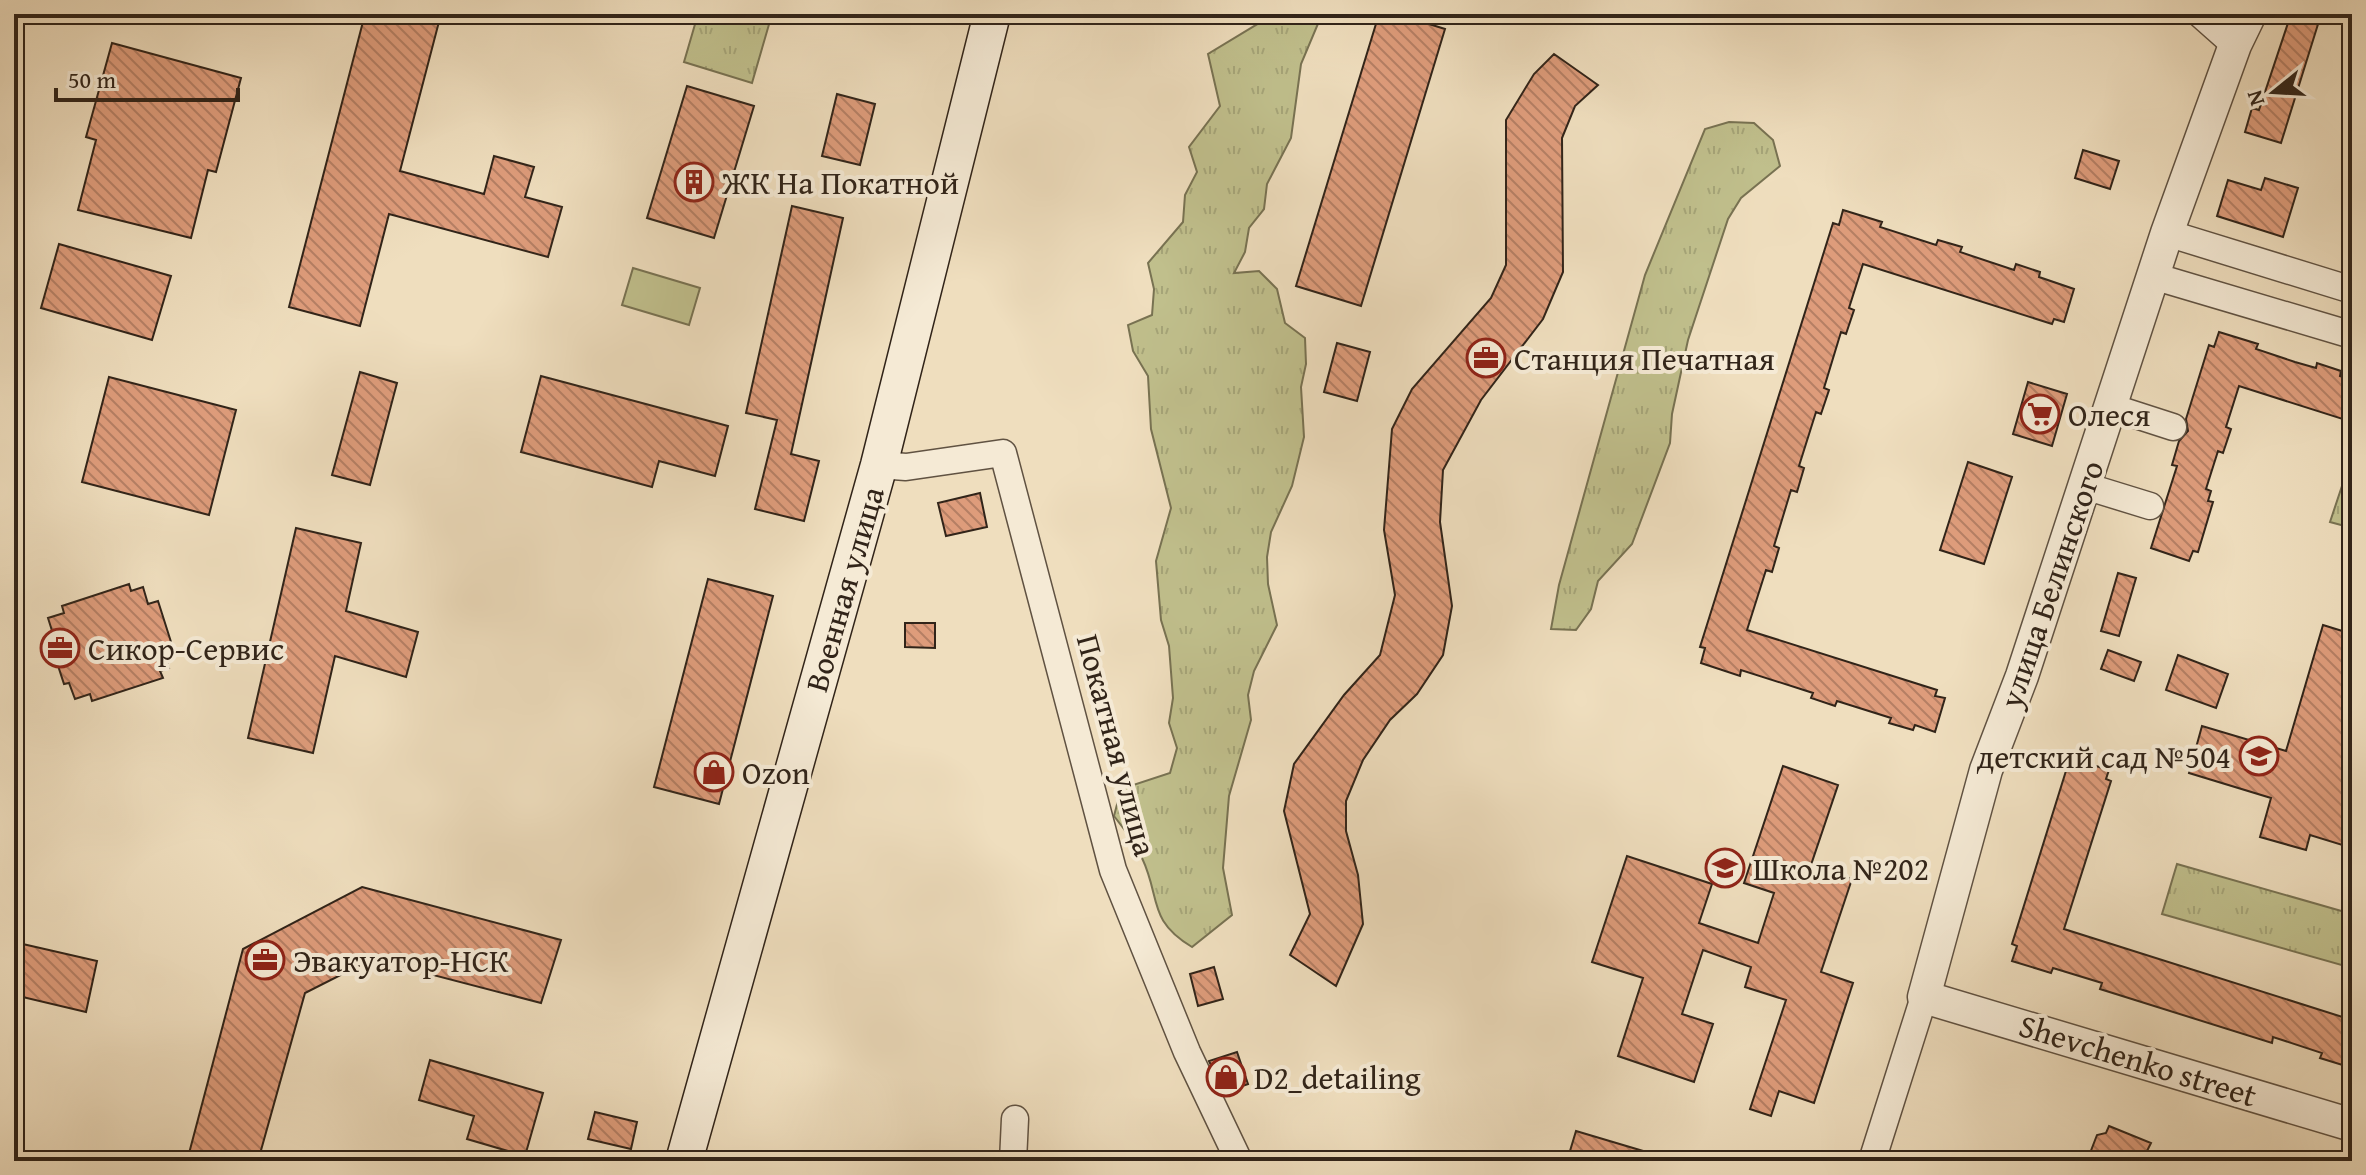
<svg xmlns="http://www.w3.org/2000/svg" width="2366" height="1175" viewBox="0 0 2366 1175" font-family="'Gentium Book Plus',serif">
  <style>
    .grass { fill: url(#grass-tufts); stroke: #787252; stroke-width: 2 }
    .pitch { fill: #c0bf8c; stroke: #787252; stroke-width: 2 }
    .building { fill: url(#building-back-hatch); stroke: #312419; stroke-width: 2 }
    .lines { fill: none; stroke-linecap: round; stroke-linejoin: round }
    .minor-casing { stroke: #605242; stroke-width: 29 }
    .tertiary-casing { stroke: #605242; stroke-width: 35 }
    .secondary-casing { stroke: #312419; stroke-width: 39 }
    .minor { stroke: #f5ead5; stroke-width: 26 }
    .tertiary { stroke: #f5ead5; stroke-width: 32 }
    .secondary { stroke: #f5ead5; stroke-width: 36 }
    .labels { text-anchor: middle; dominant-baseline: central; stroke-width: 8; stroke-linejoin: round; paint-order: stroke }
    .poi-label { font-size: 32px; fill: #312419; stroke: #f5ead5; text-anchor: start }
    .street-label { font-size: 32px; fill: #312419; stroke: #f5ead5 }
  </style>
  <defs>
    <pattern id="grass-tufts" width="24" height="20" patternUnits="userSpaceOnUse" patternTransform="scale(2)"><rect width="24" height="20" fill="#c0bf8c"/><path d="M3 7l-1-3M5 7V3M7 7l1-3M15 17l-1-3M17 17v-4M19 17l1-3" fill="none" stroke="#a5a478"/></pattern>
    <pattern id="building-back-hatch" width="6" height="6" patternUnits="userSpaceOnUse" patternTransform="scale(2)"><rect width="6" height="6" fill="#de9c7b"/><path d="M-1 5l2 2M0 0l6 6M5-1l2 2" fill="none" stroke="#b57f64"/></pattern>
  </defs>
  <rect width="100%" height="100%" fill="#efdebe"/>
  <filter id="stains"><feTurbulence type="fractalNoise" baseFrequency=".0025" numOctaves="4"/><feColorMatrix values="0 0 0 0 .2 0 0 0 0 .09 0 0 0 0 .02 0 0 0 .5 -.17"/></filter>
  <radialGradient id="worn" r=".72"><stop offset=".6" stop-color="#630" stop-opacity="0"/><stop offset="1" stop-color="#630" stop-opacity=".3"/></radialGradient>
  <path class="grass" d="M 698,14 L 772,14 L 752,83 L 684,62 Z
    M 1274,14 L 1318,14 L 1320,19 L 1301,64 L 1291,138 L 1267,184 L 1264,209 L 1249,228 L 1245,252 L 1234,273 L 1259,271 L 1277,289 L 1285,323 L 1305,338 L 1306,364 L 1301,387 L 1304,437 L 1292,486 L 1271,532 L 1267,557 L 1268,584 L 1277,625 L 1254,671 L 1248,695 L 1251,720 L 1229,796 L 1223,868 L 1232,915 L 1192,947 C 1147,920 1161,898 1142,858 C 1135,842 1124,829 1114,816 L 1121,789 L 1170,773 L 1177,748 L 1169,723 L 1173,698 L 1169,646 L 1161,620 L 1156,561 L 1171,508 L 1151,429 L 1148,376 L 1133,351 L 1128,325 L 1152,315 L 1154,289 L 1148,263 L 1183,222 L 1185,195 L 1197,172 L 1189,147 L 1220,106 L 1208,54 Z
    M 1729,122 L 1754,123 L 1773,140 L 1780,166 L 1741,198 L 1728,219 L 1688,340 L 1672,414 L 1670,443 L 1632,544 L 1598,581 L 1591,609 L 1576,630 L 1551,629 L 1559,585 L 1645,275 L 1705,129 Z
    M 2342,486 L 2352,489 L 2352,528 L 2330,522 Z
    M 2177,864 L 2352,914 L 2352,968 L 2162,914 Z"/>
  <path class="pitch" d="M 633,268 L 700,288 L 689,325 L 622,305 Z"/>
  <path class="building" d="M 365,14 L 441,14 L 400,171 L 484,194 L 494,156 L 534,167 L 525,197 L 562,207 L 548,257 L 389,214 L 360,326 L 289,307 Z
    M 1379,14 L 1397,14 L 1445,29 L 1361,306 L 1296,286 Z
    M 2291,14 L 2319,21 L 2281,143 L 2245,132 L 2252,108 L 2259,110 Z
    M 112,43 L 241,78 L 216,172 L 208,170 L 191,238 L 78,210 L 96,140 L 86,137 Z
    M 1554,54 L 1598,85 L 1575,106 L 1562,138 L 1563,272 L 1543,319 L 1481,400 L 1443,470 L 1440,522 L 1452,606 L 1443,655 L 1417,694 L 1390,720 L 1363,760 L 1346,801 L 1346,831 L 1358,875 L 1363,924 L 1336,986 L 1290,955 L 1310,914 L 1284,811 L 1294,764 L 1344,695 L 1380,655 L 1395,595 L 1384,530 L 1392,429 L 1412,389 L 1491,298 L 1506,265 L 1506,120 L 1534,74 Z
    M 687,86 L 754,106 L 714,238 L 647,218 Z
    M 837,94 L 875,104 L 860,165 L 822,156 Z
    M 2083,150 L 2119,161 L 2110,189 L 2075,178 Z
    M 2265,178 L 2298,188 L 2283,237 L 2217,216 L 2228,180 L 2261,190 Z
    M 792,206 L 843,218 L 791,454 L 819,461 L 804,521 L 755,509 L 777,420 L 746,413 Z
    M 1843,210 L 1882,222 L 1880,227 L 1936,245 L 1938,240 L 1962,247 L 1960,252 L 2014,270 L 2016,264 L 2040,272 L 2039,277 L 2074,289 L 2064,322 L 2054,319 L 2052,324 L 1863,264 L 1849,308 L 1854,310 L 1846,334 L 1841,332 L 1824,388 L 1829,390 L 1821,414 L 1816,412 L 1799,466 L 1804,468 L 1797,492 L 1791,490 L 1774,546 L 1779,548 L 1772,572 L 1766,570 L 1747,630 L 1937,690 L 1935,696 L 1945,698 L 1935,732 L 1915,725 L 1913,730 L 1889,723 L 1891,718 L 1837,701 L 1835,706 L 1811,698 L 1813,693 L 1741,670 L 1740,676 L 1701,663 L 1705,648 L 1700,647 L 1833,223 L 1839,225 Z
    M 59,244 L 171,276 L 152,340 L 41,308 Z
    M 2219,332 L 2258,344 L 2256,349 L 2295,362 L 2316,368 L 2317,363 L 2341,371 L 2340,376 L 2352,380 L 2352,422 L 2239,386 L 2226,427 L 2231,429 L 2223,453 L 2218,451 L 2206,489 L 2211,491 L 2208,501 L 2213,502 L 2198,552 L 2193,551 L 2189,561 L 2151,548 L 2177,466 L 2172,465 L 2179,441 L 2188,431 L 2186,419 L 2209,345 L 2214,347 Z
    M 1337,343 L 1370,352 L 1357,401 L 1324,392 Z
    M 360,372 L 397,383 L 370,485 L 332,475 Z
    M 541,376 L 728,426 L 715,476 L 659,461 L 652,487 L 521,452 Z
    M 109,377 L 236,410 L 209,515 L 82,482 Z
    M 2028,382 L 2067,394 L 2052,446 L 2013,434 Z
    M 1968,462 L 2012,477 L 1984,564 L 1940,550 Z
    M 980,493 L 987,527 L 946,536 L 938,503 Z
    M 296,528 L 361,543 L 346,611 L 418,632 L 406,677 L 335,656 L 313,753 L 248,738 Z
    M 2118,573 L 2136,578 L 2119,636 L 2101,631 Z
    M 708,579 L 773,596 L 719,804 L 654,787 Z
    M 129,584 L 131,591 L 143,587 L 148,604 L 158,601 L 172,645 L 163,648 L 169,668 L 160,671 L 163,678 L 92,701 L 90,694 L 75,699 L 69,683 L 64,684 L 48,635 L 53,634 L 48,618 L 64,613 L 62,606 Z
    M 905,623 L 935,623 L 935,648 L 905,647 Z
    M 2323,625 L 2352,634 L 2352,848 L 2310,835 L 2306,850 L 2260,837 L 2271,798 L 2189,773 L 2202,726 L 2286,751 Z
    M 2108,650 L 2141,662 L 2134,681 L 2101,669 Z
    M 2178,655 L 2228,674 L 2216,708 L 2166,690 Z
    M 2070,758 L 2109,770 L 2106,779 L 2111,781 L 2064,929 L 2352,1020 L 2352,1068 L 2320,1058 L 2322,1053 L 2273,1037 L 2272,1043 L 2100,989 L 2102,983 L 2053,968 L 2051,973 L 2012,961 L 2017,946 L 2012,944 Z
    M 1783,766 L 1838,785 L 1811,865 L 1852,879 L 1821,972 L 1853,983 L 1814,1103 L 1779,1091 L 1771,1116 L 1750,1109 L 1786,1000 L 1745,987 L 1751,967 L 1703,950 L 1682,1014 L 1713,1024 L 1694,1082 L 1618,1056 L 1643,978 L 1592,962 L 1627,856 L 1712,884 L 1699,923 L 1758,943 L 1774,893 L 1744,883 Z
    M 362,887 L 561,940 L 541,1003 L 372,959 L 305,993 L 258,1161 L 187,1161 L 243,949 Z
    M 14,942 L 97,961 L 86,1012 L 14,995 Z
    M 1214,967 L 1223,999 L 1198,1006 L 1190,974 Z
    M 1237,1052 L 1248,1084 L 1224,1092 L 1209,1061 Z
    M 430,1060 L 543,1093 L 525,1156 L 467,1139 L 474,1116 L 419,1100 Z
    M 595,1112 L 637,1122 L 631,1149 L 588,1139 Z
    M 2109,1126 L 2151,1143 L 2142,1161 L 2087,1161 L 2097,1135 L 2106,1133 Z
    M 1576,1131 L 1660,1156 L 1659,1161 L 1567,1161 Z"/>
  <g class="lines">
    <g class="minor-casing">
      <path id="minor" d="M 2200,14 L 2235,45
        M 2167,233 L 2352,290
        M 2153,276 L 2352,335
        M 2111,407 L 2173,427
        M 879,465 L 906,467 L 1003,453 L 1113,870 L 1187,1052 L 1239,1161
        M 2085,486 L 2150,506
        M 1013,1161 L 1015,1119
        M 1872,1161 L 1924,997"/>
    </g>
    <g class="tertiary-casing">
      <path id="tertiary" d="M 2250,14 L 2235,45 L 2167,233 L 2022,676 L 1986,770 L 1924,997 L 2352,1125"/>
    </g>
    <g class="secondary-casing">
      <path id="secondary" d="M 684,1161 L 879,465 L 992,14"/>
    </g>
    <use href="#minor" class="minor"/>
    <use href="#tertiary" class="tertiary"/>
    <use href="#secondary" class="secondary"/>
  </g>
  <defs>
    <g id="building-ring" transform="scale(2)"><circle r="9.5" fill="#f5ead5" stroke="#8f2418" stroke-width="1.5"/><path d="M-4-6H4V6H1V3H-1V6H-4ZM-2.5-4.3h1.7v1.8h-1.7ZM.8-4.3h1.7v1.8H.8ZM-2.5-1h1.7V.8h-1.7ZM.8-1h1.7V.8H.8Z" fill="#8f2418"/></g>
    <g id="office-ring" transform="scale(2)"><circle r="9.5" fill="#f5ead5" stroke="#8f2418" stroke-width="1.5"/><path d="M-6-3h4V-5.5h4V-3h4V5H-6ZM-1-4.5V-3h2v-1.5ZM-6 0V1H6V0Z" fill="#8f2418"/></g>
    <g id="supermarket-ring" transform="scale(2)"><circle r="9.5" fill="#f5ead5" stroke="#8f2418" stroke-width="1.5"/><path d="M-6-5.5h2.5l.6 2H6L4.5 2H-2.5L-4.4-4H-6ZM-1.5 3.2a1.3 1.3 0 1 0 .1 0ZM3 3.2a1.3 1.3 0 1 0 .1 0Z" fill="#8f2418"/></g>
    <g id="school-ring" transform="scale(2)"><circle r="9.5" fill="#f5ead5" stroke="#8f2418" stroke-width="1.5"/><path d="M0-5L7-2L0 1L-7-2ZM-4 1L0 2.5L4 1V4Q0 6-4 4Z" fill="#8f2418"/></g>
    <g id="shop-ring" transform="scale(2)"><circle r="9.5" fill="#f5ead5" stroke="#8f2418" stroke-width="1.5"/><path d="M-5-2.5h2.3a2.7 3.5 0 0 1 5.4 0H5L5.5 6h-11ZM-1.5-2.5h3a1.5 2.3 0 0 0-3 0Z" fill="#8f2418"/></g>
  </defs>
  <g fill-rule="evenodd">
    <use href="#building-ring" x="694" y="182"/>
    <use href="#office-ring" x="1486" y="358"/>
    <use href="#supermarket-ring" x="2040" y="414"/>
    <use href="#office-ring" x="60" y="648"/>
    <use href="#school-ring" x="2259" y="756"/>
    <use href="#shop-ring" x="714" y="772"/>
    <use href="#school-ring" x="1725" y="868"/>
    <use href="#office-ring" x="265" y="960"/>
    <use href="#shop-ring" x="1226" y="1077"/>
  </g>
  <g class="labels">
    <g class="poi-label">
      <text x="722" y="182">ЖК На Покатной</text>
      <text x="1514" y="358">Станция Печатная</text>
      <text x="2068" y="414">Олеся</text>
      <text x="88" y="648">Сикор-Сервис</text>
      <text x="2231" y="756" text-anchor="end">детский сад №504</text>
      <text x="742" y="772">Ozon</text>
      <text x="1753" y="868">Школа №202</text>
      <text x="293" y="960">Эвакуатор-НСК</text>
      <text x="1254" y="1077">D2_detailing</text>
    </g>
    <g class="street-label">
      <text transform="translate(2051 584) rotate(-71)">улица Белинского</text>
      <text transform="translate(844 589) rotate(-74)">Военная улица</text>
      <text transform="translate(1117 745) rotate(75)">Покатная улица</text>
      <text transform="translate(2138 1060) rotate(17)">Shevchenko street</text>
    </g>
  </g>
  <rect width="2366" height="1175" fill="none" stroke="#efdebe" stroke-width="48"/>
  <rect x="16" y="16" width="2334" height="1143" fill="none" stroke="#312419" stroke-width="4"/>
  <rect x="24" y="24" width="2318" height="1127" fill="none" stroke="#312419" stroke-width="2"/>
  <g transform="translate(2274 92) rotate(252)" stroke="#f5ead5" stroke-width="6" paint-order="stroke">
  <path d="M0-6L14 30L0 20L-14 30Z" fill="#312419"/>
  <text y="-12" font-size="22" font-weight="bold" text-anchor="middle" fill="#312419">N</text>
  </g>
  <path d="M56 88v12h182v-12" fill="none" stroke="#312419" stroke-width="4"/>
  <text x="68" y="88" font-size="24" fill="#312419" stroke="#f5ead5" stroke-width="6" paint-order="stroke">50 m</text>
  <rect width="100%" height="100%" filter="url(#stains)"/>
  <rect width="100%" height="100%" fill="url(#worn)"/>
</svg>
